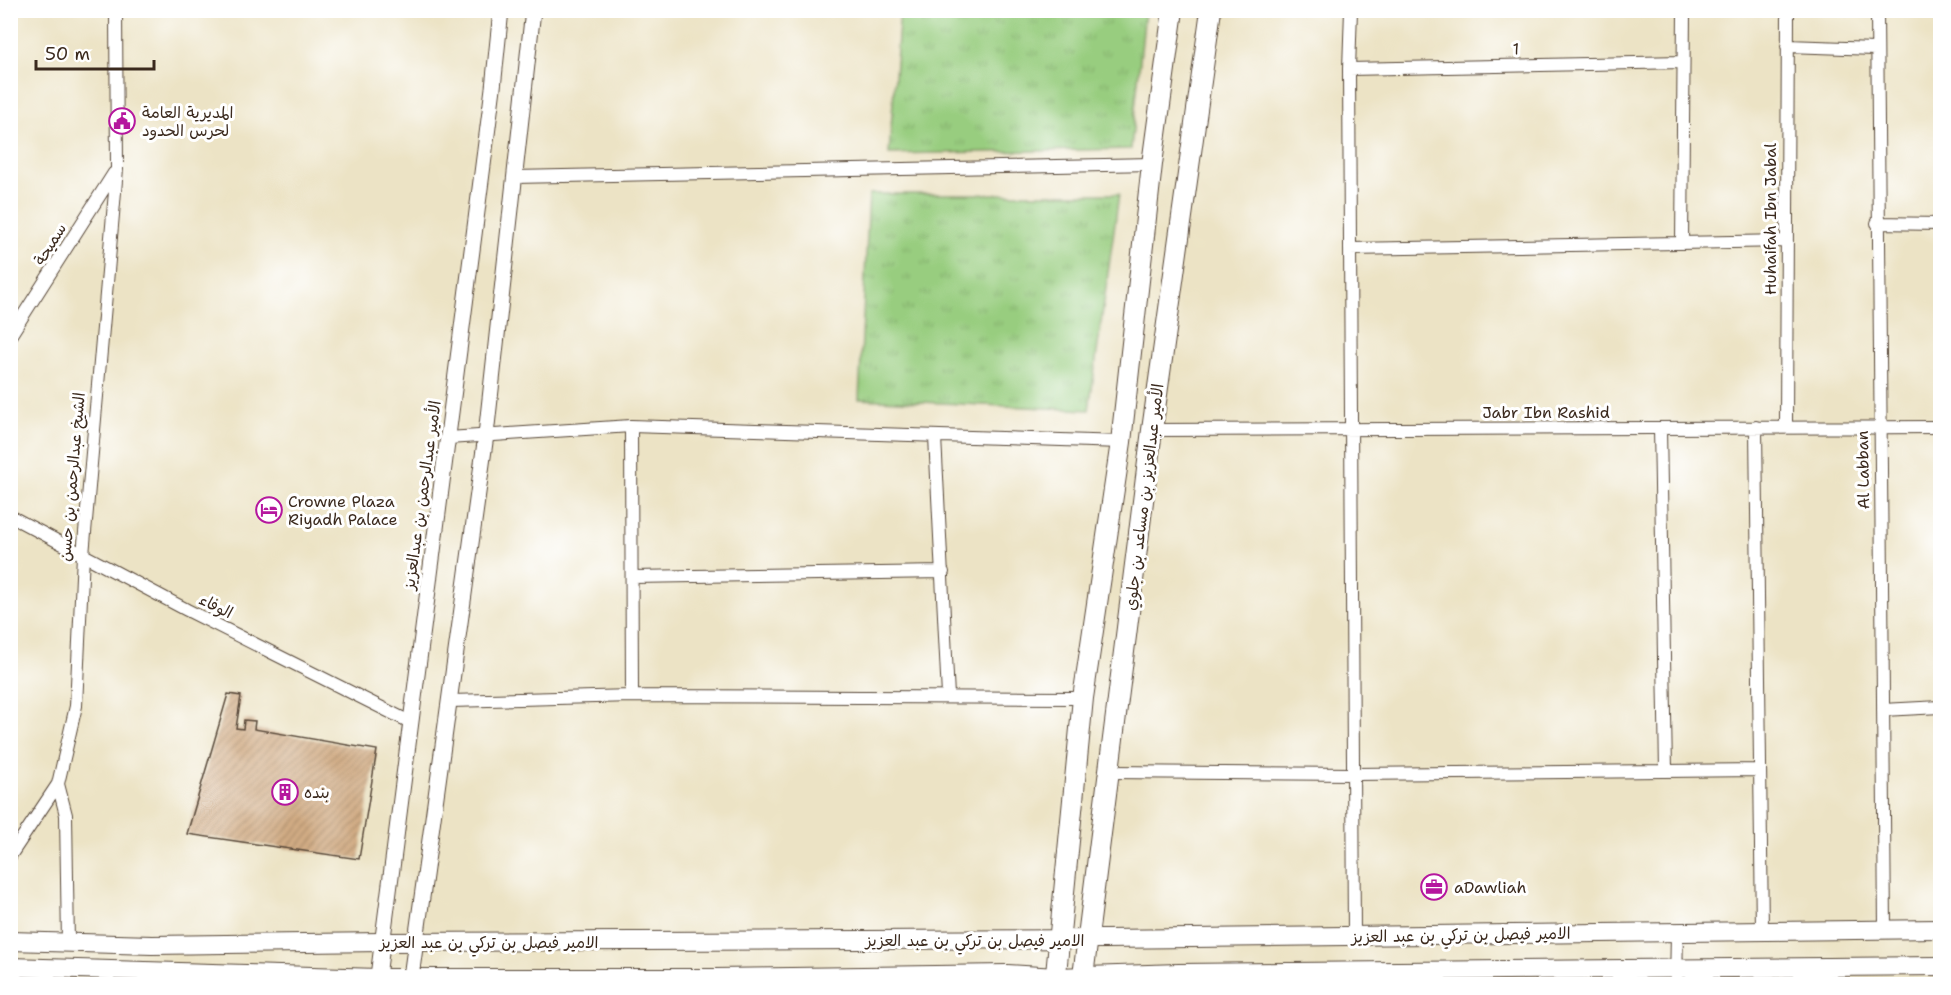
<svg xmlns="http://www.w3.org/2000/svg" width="1951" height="995" viewBox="0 0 1951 995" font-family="'Shantell Sans','Playpen Sans Arabic',sans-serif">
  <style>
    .grass { fill: url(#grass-tufts); stroke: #6a7c4e; stroke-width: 1.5 }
    .building { fill: url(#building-hatch) }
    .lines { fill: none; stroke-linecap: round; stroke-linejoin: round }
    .minor-casing { stroke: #564637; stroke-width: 14 }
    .tertiary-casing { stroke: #564637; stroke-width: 17 }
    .secondary-casing { stroke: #564637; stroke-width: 20 }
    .primary-casing { stroke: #564637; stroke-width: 22 }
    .minor { stroke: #fff; stroke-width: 12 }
    .tertiary { stroke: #fff; stroke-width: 15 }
    .secondary { stroke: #fff; stroke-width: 18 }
    .primary { stroke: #fff; stroke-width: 20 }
    .labels { text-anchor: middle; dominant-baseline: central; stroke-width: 6; stroke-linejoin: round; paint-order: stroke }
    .street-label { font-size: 16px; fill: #3b2a1e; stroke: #fff }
    .poi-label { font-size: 16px; fill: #3b2a1e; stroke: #fff; text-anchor: start }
  </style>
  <defs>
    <pattern id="grass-tufts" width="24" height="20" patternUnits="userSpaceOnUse" patternTransform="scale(1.5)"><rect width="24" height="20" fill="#98cd7f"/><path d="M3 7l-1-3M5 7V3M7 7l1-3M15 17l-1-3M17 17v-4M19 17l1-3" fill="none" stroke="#84b06d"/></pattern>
    <pattern id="building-hatch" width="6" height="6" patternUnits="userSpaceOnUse" patternTransform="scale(1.5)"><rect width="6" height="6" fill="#d1ac84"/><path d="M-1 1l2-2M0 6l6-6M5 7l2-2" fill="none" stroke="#ab8c6b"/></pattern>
  </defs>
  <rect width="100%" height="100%" fill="#fff"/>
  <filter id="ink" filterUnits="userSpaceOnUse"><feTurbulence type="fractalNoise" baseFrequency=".0167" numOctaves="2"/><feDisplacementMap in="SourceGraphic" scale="12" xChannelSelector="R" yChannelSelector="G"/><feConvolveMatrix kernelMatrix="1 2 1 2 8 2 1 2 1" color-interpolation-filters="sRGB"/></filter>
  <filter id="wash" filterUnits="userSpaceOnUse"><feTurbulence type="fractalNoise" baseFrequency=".008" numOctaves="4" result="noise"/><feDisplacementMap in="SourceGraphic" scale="24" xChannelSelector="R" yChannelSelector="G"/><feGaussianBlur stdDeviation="1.35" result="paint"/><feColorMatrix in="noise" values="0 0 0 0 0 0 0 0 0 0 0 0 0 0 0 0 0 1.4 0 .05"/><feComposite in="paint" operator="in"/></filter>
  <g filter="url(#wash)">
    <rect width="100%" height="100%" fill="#ece3c5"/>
    <path class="grass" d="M 900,11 L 1145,11 L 1131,149 L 889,154 Z
      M 869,194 L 1119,194 L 1089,410 L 859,399 Z"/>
    <g id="blocks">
      <path class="building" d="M 228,694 L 241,696 L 236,728 L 243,729 L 244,720 L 255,721 L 254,729 L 377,750 L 359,859 L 187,834 Z"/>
    </g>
  </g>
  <g filter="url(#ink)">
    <use href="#blocks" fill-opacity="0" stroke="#564637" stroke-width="1.5"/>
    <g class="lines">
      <g class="minor-casing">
        <path id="minor" d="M 1351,10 L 1349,69 L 1354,936
          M 1877,10 L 1885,929
          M 1787,46 L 1875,49
          M 1349,69 L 1683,62
          M 514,177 L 1152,164
          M 1877,223 L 1940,224
          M 1682,243 L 1684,10
          M 1350,249 L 1786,241
          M 10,336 L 114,173
          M 631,426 L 632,696
          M 1756,427 L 1762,931
          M 1786,427 L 1788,10
          M 1660,428 L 1666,771
          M 1152,430 L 1940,427
          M 935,437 L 948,696
          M 448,438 L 631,426 L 1121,442
          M 10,516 L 187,610 L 410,722
          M 633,577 L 943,572
          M 450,701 L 632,696 L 1083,698
          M 1883,710 L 1940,707
          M 1110,772 L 1353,774 L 1760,770
          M 10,856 L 58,784
          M 68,944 L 66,815 L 58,784 L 76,706 L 83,555 L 117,169 L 116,10
          M 1676,984 L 1677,932"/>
      </g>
      <g class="tertiary-casing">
        <path id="tertiary" d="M 10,982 L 18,967
          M 377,984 L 493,88 L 501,10
          M 410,984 L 486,435 L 533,10"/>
      </g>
      <g class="secondary-casing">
        <path id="secondary" d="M 10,941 L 152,945 L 382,942 L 1104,939 L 1940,929
          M 10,967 L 378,978 L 714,978 L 1007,974 L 1056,977 L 1179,973 L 1940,966"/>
      </g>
      <g class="primary-casing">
        <path id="primary" d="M 1055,984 L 1083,698 L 1121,442 L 1152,164 L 1173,10
          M 1082,984 L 1152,430 L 1211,10"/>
      </g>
      <use href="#minor" class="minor"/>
      <use href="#tertiary" class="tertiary"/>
      <use href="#secondary" class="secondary"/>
      <use href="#primary" class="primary"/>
    </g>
  </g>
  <defs>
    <g id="civic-ring" transform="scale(1.35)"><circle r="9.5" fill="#fff" stroke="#b5179e" stroke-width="1.5"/><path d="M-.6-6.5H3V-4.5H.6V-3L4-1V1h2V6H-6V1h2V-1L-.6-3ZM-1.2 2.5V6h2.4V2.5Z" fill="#b5179e"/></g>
    <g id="hotel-ring" transform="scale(1.35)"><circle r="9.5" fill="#fff" stroke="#b5179e" stroke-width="1.5"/><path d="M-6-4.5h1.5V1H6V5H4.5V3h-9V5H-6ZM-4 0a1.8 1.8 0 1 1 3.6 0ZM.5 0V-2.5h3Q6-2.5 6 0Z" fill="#b5179e"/></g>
    <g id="building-ring" transform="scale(1.35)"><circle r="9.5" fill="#fff" stroke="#b5179e" stroke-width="1.5"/><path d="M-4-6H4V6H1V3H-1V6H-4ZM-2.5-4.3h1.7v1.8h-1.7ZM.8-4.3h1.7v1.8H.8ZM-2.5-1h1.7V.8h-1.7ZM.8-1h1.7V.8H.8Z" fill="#b5179e"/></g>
    <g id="office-ring" transform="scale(1.35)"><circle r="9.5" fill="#fff" stroke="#b5179e" stroke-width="1.5"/><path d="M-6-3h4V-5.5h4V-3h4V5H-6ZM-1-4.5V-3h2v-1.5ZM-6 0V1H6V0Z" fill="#b5179e"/></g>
  </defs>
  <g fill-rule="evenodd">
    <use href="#civic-ring" x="122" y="121"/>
    <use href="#hotel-ring" x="269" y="510"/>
    <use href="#building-ring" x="285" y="792"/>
    <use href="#office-ring" x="1434" y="887"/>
  </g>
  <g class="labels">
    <g class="street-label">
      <text transform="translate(1516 49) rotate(-1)">1</text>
      <text transform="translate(1770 219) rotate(-90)">Huhaifah Ibn Jabal</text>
      <text transform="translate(50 244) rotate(-58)">سميحة</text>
      <text x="1546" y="412">Jabr Ibn Rashid</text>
      <text transform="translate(1863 470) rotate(-91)">Al Labban</text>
      <text transform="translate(72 477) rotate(-85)">الشيخ عبدالرحمن بن حسن</text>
      <text transform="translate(422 495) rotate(-82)">الأمير عبدالرحمن بن عبدالعزيز</text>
      <text transform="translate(1144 497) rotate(-83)">الأمير عبدالعزيز بن مساعد بن جلوي</text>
      <text transform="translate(216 606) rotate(27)">الوفاء</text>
      <text transform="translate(1461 935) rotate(-1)">الامير فيصل بن تركي بن عبد العزيز</text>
      <text x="975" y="940">الامير فيصل بن تركي بن عبد العزيز</text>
      <text x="489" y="942">الامير فيصل بن تركي بن عبد العزيز</text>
    </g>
    <g class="poi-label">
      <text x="142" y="112">المديرية العامة<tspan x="142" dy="18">لحرس الحدود</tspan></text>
      <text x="288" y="501">Crowne Plaza<tspan x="288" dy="18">Riyadh Palace</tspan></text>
      <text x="304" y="792">بنده</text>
      <text x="1454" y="887">aDawliah</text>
    </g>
  </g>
  <rect width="1951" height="995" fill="none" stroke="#fff" stroke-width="36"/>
  <path d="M36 60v9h118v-9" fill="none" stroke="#3b2a1e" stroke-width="3"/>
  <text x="45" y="60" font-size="18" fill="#3b2a1e" stroke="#ffffff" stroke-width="4.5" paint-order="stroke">50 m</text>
</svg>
